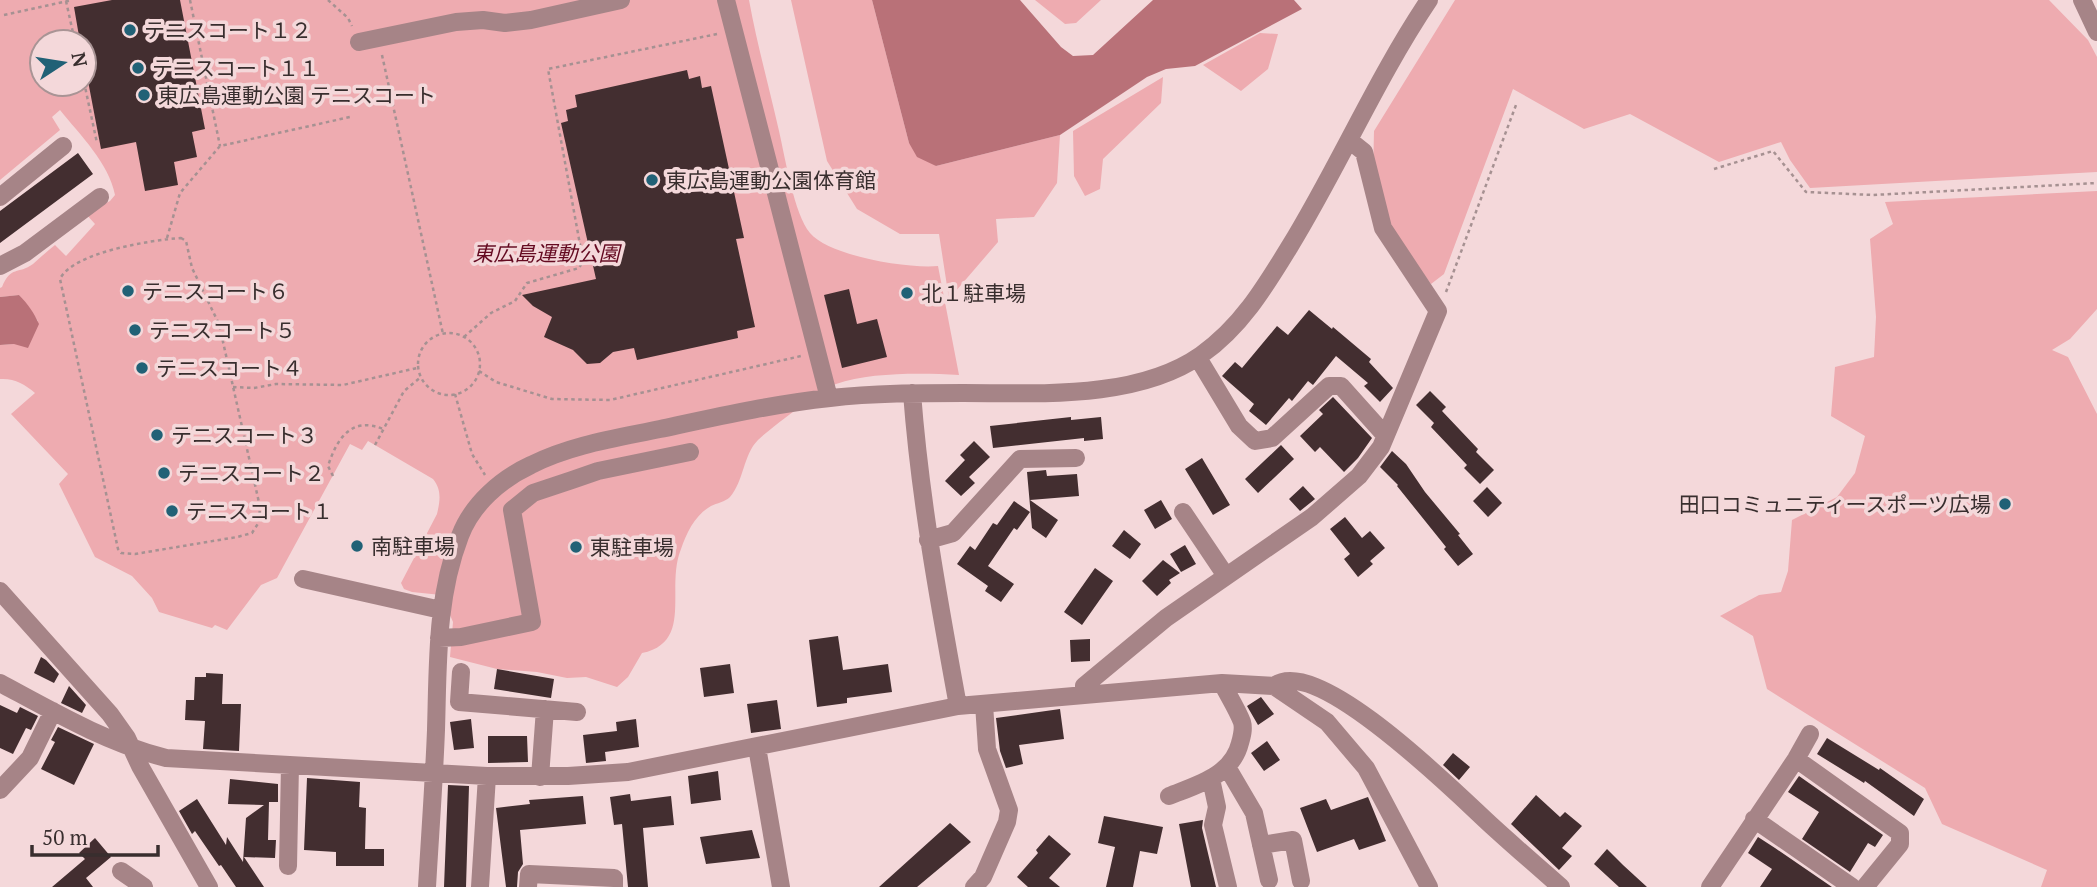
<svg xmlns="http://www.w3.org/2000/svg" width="2097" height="887" viewBox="0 0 2097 887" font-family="'PT Serif','Noto Sans JP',serif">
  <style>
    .green { fill: #eeabb0; fill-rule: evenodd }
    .water { fill: #b97178 }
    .building { fill: #432e30 }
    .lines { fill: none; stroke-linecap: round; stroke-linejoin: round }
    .path { stroke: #a69192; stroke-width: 2.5; stroke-dasharray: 3.5 3.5; stroke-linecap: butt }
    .minor { stroke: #a68487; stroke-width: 18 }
    .poi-dot { fill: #216176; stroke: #f4d8da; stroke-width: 2.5 }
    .labels { text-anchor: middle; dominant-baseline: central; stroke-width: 7; stroke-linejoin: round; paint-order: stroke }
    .poi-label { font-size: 21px; fill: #382e2e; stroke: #f4d8da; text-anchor: start }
    .park-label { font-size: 21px; font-style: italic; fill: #640a21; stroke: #f4d8da }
  </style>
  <rect width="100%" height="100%" fill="#f4d8da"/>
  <path class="green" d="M 0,0 L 749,0 C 757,44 769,87 779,131 C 785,157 794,214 810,233 C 829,256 908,269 938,266 L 959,375 C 923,373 870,372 836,384 C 825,387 768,430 758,440 C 743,455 744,481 730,497 C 725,502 717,503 711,506 C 695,515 687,532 681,549 C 665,588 694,642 642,653 L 628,677 L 617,687 L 586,677 L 567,678 L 537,672 L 497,669 L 450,657 L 453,622 L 450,615 L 451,596 L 412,592 L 404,589 L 401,583 L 437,514 C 440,501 442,490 433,479 L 368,441 L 362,450 L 350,444 L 277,578 L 261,585 L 227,630 L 215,625 L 212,628 L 159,612 L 152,598 L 132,576 L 95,557 L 59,484 L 68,474 L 11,414 L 35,393 C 25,384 14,378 0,379 L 0,345 L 14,344 L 38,321 L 19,295 L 0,297 L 0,288 L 2,287 C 11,265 18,275 33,264 C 40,258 47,251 55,245 L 66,256 L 95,224 L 86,214 L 110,201 L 115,195 C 109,163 80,135 60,110 L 52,117 L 60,130 L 0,180 ZM 42,42 L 84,42 L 84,84 L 42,84 Z
    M 791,0 L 872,0 L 909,143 L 936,166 L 1060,135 L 1057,183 L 1034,217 L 996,219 L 998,242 L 949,299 L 939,234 L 900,234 L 857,209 L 827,161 Z
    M 1035,0 L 1101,0 L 1076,23 L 1065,24 Z
    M 1455,0 L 2049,0 L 2088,40 L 2097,57 L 2097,172 L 1810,188 L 1790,160 L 1781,142 L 1719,162 L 1630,114 L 1584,129 L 1513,89 L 1444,274 L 1431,284 L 1384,221 L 1373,177 L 1374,131 Z
    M 1260,33 L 1278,34 L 1268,69 L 1241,91 L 1203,65 Z
    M 1163,77 L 1161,103 L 1103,159 L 1100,189 L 1085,196 L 1074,176 L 1073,131 Z
    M 2097,191 L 2097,309 L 2070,339 L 2052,350 L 2068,357 L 2097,414 L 2097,887 L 2041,887 L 2047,870 L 1942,824 L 1925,788 L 1767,689 L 1753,636 L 1720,616 L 1759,595 L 1781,592 L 1788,571 L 1792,520 L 1837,497 L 1855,473 L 1865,436 L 1831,416 L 1835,367 L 1874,357 L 1876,317 L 1870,239 L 1893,224 L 1885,202 Z"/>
  <path class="water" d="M 872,0 L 1020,0 L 1061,47 L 1073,56 L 1093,55 L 1153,0 L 1294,0 L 1302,9 L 1195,66 L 1166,69 L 1147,77 L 1060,135 L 936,166 L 917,157 L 909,143 Z
    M 19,295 C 28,304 34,313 39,324 L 28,348 L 14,344 L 0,345 L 0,297 Z"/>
  <path class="building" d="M 112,0 L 180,0 L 205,129 L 192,132 L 197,157 L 174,162 L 178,185 L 145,191 L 136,142 L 101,149 L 84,60 L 84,42 L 80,42 L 74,7 Z
    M 687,70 L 689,79 L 700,76 L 702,88 L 711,86 L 744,238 L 736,239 L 755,327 L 737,331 L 738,338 L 637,360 L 634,348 L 613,352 L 600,363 L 587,364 L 573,350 L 544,337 L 552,317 L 533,306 L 522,295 L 596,279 L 561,123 L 568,121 L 566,110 L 577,107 L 575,95 Z
    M 78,153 L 93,174 L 0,243 L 0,211 Z
    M 849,289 L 857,324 L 877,319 L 887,357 L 842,368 L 824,295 Z
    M 1309,310 L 1332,329 L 1333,327 L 1371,359 L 1369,362 L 1393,388 L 1380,402 L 1364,386 L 1368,383 L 1336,356 L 1313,385 L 1308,381 L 1292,401 L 1289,398 L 1266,425 L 1249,411 L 1254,404 L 1222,376 L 1235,362 L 1242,368 L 1277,326 L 1288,335 Z
    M 1430,391 L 1446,407 L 1442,411 L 1478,449 L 1476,452 L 1494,470 L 1480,484 L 1464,468 L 1467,465 L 1431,427 L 1434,423 L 1416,405 Z
    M 1333,397 L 1372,438 L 1358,458 L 1344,472 L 1320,447 L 1315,452 L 1300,436 L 1323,414 L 1319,410 Z
    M 1071,417 L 1071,420 L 1101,417 L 1103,439 L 1084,441 L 1084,438 L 993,448 L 990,426 Z
    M 974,441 L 990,457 L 969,477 L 975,483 L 961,496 L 945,481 L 965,460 L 960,455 Z
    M 1281,445 L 1294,459 L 1258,493 L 1245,479 Z
    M 1392,451 L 1406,464 L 1425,492 L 1460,534 L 1458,535 L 1473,554 L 1458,566 L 1444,549 L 1446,547 L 1397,486 L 1398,485 L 1380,467 Z
    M 1202,458 L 1230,505 L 1213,515 L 1185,469 Z
    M 1046,470 L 1047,476 L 1077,474 L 1079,496 L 1030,500 L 1058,520 L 1046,538 L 1032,528 L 1027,472 Z
    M 1303,486 L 1315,499 L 1300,511 L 1289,499 Z
    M 1487,487 L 1502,503 L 1488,517 L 1473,501 Z
    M 1161,500 L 1172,519 L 1155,529 L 1144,510 Z
    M 1014,501 L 1030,512 L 1017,530 L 1014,528 L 988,566 L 1014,584 L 1001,602 L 985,591 L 988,586 L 957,564 L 970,546 L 975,550 L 993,523 L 997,525 Z
    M 1345,517 L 1362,538 L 1370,531 L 1385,548 L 1370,561 L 1373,564 L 1358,577 L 1344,559 L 1350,554 L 1330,529 Z
    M 1124,530 L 1141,544 L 1130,559 L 1112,546 Z
    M 1185,545 L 1196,564 L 1181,572 L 1170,554 Z
    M 1163,560 L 1180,573 L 1169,580 L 1171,583 L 1157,596 L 1142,581 Z
    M 1095,568 L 1113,581 L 1082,625 L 1064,612 Z
    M 838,636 L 843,670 L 888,664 L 892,692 L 847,698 L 847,703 L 817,707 L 809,640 Z
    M 1090,639 L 1090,661 L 1071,662 L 1070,640 Z
    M 41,657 L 46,660 L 59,674 L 54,683 L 34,673 Z
    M 730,664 L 734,693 L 704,697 L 700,668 Z
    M 497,669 L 554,679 L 551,698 L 494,689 Z
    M 206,673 L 223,674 L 222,704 L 241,704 L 239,751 L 203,749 L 205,721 L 185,720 L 186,700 L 194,700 L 195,677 L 206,677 Z
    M 69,686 L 86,705 L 82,713 L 61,703 Z
    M 1261,697 L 1274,714 L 1258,725 L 1247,706 Z
    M 777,700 L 781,729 L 751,733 L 747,704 Z
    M 0,705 L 17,713 L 20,707 L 38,716 L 31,730 L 26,728 L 13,754 L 0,748 Z
    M 1060,709 L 1064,739 L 1019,745 L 1023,764 L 1006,768 L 1000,751 L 996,718 Z
    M 471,719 L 474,748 L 454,750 L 450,722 Z
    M 636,719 L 639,747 L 605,752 L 606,761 L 586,763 L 583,735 L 617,731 L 616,722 Z
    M 58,727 L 94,744 L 74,785 L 41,769 L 55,742 L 51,740 Z
    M 488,736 L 527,736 L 528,762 L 488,763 Z
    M 1827,738 L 1879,770 L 1880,768 L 1924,799 L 1914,816 L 1865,781 L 1864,783 L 1817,754 Z
    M 1267,741 L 1280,760 L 1264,771 L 1251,753 Z
    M 1453,753 L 1470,767 L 1459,780 L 1443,765 Z
    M 718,771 L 721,800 L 691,804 L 688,776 Z
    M 1799,776 L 1883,835 L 1875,847 L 1868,843 L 1850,872 L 1802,839 L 1819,812 L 1788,792 Z
    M 307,778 L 360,782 L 359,807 L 366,808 L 365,849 L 384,849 L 384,866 L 336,866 L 336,852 L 304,850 Z
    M 230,779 L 278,784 L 278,802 L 269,802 L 268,840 L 276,840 L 275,858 L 244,857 L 264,887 L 236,887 L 221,865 L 219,866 L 195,831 L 192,834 L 179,811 L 197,799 L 226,845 L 227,837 L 243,862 L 246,818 L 264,805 L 228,804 Z
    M 448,785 L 469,786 L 466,887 L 444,887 Z
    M 630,794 L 631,801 L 671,796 L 674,825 L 643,828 L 648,887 L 628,887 L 622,824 L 614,825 L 610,797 Z
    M 1536,795 L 1560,817 L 1565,812 L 1582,826 L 1562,848 L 1572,856 L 1559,870 L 1511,824 Z
    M 583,796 L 586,824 L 520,830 L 523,864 L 518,872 L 517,887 L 506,887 L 496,808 L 530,804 L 529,800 Z
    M 1368,797 L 1386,841 L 1359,850 L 1354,839 L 1317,852 L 1300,808 L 1326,799 L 1331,810 Z
    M 1104,816 L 1163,827 L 1157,854 L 1140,851 L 1133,887 L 1106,887 L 1115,847 L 1098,843 Z
    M 1203,820 L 1202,828 L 1216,887 L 1191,887 L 1179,824 Z
    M 950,823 L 971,842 L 917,887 L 879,887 Z
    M 752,830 L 760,858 L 706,864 L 700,837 Z
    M 1049,835 L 1071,854 L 1049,878 L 1060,887 L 1028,887 L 1017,877 L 1038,853 L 1036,850 Z
    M 1758,837 L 1775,848 L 1832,887 L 1760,887 L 1772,869 L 1748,853 Z
    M 95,838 L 111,857 L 86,878 L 93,887 L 52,887 L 85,859 L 79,853 Z
    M 1607,849 L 1623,865 L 1647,887 L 1619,887 L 1594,864 Z"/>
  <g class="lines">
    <path class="path" d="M 190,0 L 220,146
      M 328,0 L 348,18 L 352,26
      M 66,1 L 75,42
      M 4,15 L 72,0
      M 382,55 L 443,334
      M 84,82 L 97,143
      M 1714,169 L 1773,151 L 1806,192 L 1873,195 L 2097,183
      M 167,238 L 180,193 L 220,146 L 350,117
      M 181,238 L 186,241 L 192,268 L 219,324 L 260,507 L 259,522 L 252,533 L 237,537 L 135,554 L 121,553 L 118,549 L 60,279 C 73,252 152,240 181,238 Z
      M 1446,292 L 1516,105
      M418 364a31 31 0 1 1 62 0a31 31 0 1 1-62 0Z
      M 464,337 L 491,313 L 515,301 L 527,283 L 579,268 L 583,261 L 548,69 L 717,34
      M 479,371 L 496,382 L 552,399 L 610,400 L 801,356
      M 233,387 L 254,388 L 276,384 L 343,385 L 417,368
      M 455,394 L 472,454 L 485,475
      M 375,445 L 404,391 L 421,377
      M 333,476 L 328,466 C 337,438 352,416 383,429"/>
    <path class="minor" d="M 726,0 L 829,398
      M 2082,0 L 2097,32
      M 359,42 L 456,22 L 483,20 L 505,23 L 531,20 L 621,0
      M 0,197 L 63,146
      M 0,266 L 25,253 L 100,197
      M 1198,358 L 1239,426 L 1255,441 L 1272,438 L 1329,386 L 1341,386 L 1384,434
      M 912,393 C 920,499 939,602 958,706
      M 1183,512 L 1226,576
      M 928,540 L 953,533 L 1020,459 L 1076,458
      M 303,579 L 441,610
      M 0,591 L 110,714 L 127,738 L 140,766 L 209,887
      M 439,638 L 461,637 L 532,622 L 512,510 L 533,493 L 572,480 L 598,471 L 690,452
      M 461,672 L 459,702 L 577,712
      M 0,683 C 54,712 107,743 166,758 L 487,776 L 568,776 L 628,772 L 958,706 L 1222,683 L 1274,686 L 1327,722 L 1366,768 L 1429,887
      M 1274,686 C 1318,653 1460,797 1492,826 C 1515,847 1538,867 1561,887
      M 1085,695 L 1084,686 L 1166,618 L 1312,517 L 1359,476 L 1381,447 L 1438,311 L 1383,228 L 1364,152 L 1349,140
      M 757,747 L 781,887
      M 1796,759 L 1900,833 L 1900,844 L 1865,887
      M 1227,767 L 1254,813 L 1269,880
      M 540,777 L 545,709
      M 1211,779 L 1217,807 L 1213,825 L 1228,887
      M 0,790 L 30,758 L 53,711
      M 1169,796 C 1196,785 1232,776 1240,743 C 1242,736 1244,729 1242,722 C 1237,709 1228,695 1222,683
      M 1754,819 L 1852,887
      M 1261,845 L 1293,840 L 1301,881
      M 288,866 L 290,765
      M 121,871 L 144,887
      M 427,887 C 430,835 434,782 436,730 C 438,664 436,598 460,536 C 472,504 501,479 531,465 C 570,445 617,438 660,429 C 716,417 773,404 830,398 C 874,393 919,393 963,393 C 1038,393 1137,400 1201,355 C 1241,327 1265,287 1290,246 C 1339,166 1376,79 1429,0
      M 480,887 L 487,776
      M 528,887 L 529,874 L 614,878 L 614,887
      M 974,887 L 983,877 L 1007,822 L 1009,810 L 987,749 L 984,704
      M 1710,887 L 1796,759 L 1810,734"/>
  </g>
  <g class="poi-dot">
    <circle cx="130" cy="30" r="7"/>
    <circle cx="138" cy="68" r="7"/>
    <circle cx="144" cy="95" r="7"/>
    <circle cx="652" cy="180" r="7"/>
    <circle cx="128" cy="291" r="7"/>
    <circle cx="907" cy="293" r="7"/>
    <circle cx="135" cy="330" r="7"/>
    <circle cx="142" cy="368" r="7"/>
    <circle cx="157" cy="435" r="7"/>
    <circle cx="164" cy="473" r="7"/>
    <circle cx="2005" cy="504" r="7"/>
    <circle cx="172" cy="511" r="7"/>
    <circle cx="357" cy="546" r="7"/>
    <circle cx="576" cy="547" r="7"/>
  </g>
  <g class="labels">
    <g class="poi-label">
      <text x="144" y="30">テニスコート１２</text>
      <text x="152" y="68">テニスコート１１</text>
      <text x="158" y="95">東広島運動公園 テニスコート</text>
      <text x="666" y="180">東広島運動公園体育館</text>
      <text x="142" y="291">テニスコート６</text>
      <text x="921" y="293">北１駐車場</text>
      <text x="149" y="330">テニスコート５</text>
      <text x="156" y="368">テニスコート４</text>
      <text x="171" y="435">テニスコート３</text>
      <text x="178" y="473">テニスコート２</text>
      <text x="1991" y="504" text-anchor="end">田口コミュニティースポーツ広場</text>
      <text x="186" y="511">テニスコート１</text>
      <text x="371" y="546">南駐車場</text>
      <text x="590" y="547">東駐車場</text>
    </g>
    <g class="park-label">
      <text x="546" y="253">東広島運動公園</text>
    </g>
  </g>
  <g transform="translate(63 63) rotate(78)"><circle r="33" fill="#f4d8da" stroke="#a99495" stroke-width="2"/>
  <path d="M0-5L12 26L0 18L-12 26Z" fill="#216176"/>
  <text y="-10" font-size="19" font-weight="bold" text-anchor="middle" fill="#382e2e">N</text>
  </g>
  <path d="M32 845v10h126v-10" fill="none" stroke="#382e2e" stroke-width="3.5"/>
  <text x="42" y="845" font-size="21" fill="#382e2e" stroke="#f4d8da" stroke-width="5" paint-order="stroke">50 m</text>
</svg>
